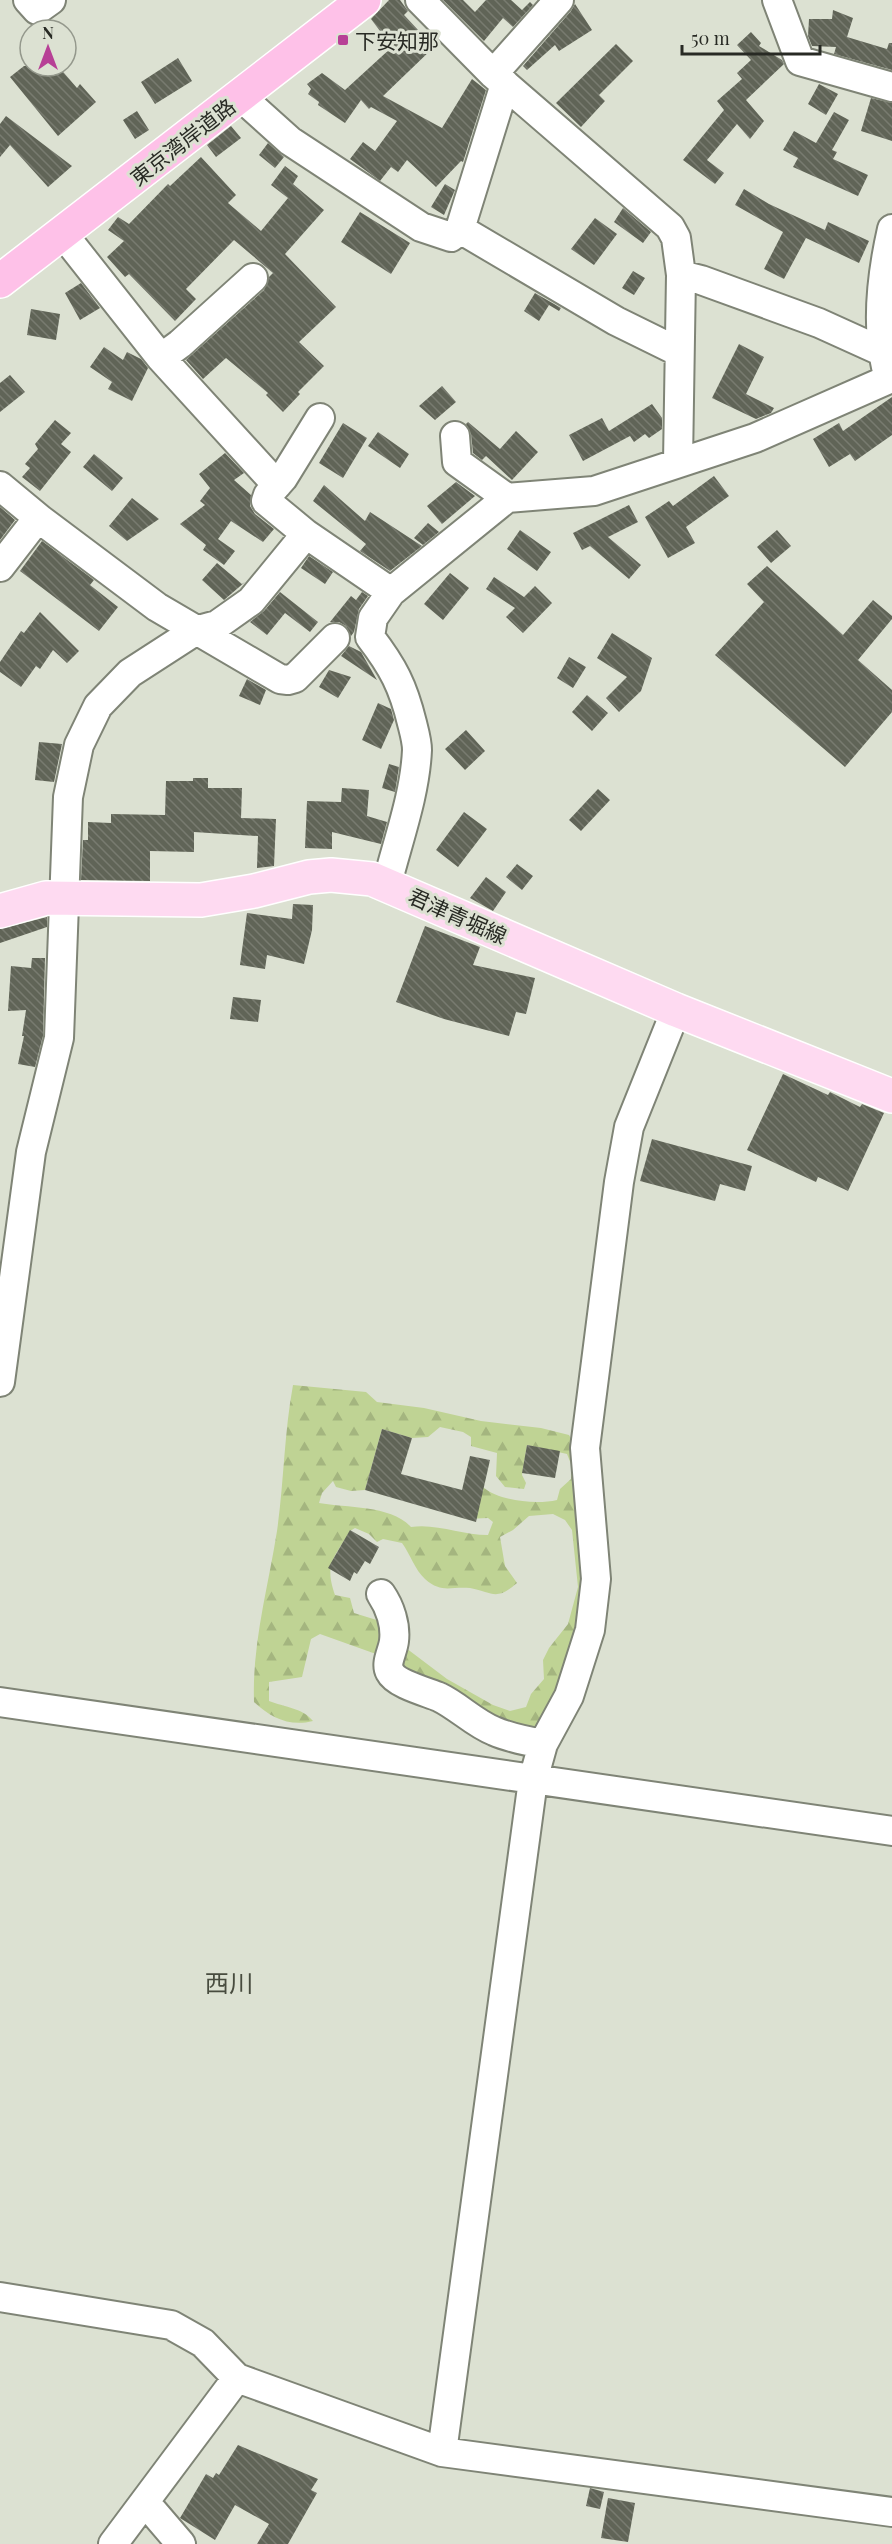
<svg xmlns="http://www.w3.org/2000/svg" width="892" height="2544" viewBox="0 0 892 2544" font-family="'Playfair Display','Noto Sans JP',serif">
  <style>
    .forest { fill: url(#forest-firs); fill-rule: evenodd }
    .building { fill: url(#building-back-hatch) }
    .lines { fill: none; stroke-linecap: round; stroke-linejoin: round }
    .minor-casing { stroke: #7f8476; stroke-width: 32 }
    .major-casing { stroke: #fff; stroke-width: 36 }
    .highway-casing { stroke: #fff; stroke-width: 36 }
    .minor { stroke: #fff; stroke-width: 28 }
    .major { stroke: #fedaf1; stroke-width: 33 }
    .highway { stroke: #fec1e8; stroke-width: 33 }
    .poi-dot { fill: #b74096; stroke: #dce1d2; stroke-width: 2 }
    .labels { text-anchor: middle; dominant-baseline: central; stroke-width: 6; stroke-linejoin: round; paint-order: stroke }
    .poi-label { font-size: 21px; fill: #282a24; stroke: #dce1d2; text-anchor: start }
    .street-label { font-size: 21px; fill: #282a24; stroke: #dce1d2 }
    .quarter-label { font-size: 24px; fill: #484c3f; stroke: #dce1d2 }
  </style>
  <defs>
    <pattern id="forest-firs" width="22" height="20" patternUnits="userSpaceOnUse" patternTransform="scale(1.5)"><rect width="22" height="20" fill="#bfd394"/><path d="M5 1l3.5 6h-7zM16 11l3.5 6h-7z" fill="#a4b57f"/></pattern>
    <pattern id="building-back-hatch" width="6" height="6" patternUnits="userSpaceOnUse" patternTransform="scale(1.5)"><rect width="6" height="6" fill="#606457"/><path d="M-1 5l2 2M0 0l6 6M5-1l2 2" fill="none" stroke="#787b70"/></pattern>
  </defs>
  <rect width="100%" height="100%" fill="#dce1d2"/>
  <path class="forest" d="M 293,1385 L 366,1392 L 377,1402 L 424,1408 L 481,1421 L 541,1428 L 569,1435 L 575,1446 L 589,1542 L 571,1665 L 537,1729 L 524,1731 L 376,1654 L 320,1634 L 311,1639 L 302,1677 L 269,1682 L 269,1701 C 284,1707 303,1708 313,1721 C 290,1727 271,1718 254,1702 C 252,1643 268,1588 277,1531 C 284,1482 284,1434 293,1385 ZM 440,1427 L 463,1432 L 471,1437 L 471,1446 L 497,1453 L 496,1476 L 505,1487 L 524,1489 L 526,1483 L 522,1475 L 527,1445 L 567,1454 L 571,1464 L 571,1479 L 560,1489 L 557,1500 C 536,1505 499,1501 483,1487 L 458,1512 L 465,1519 L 488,1518 L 493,1522 L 488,1535 C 462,1535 436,1523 411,1527 C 391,1505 347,1508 319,1503 L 322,1493 L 333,1481 L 336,1487 L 351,1491 L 365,1490 L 382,1429 L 412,1438 L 428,1437 ZM 553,1514 L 565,1520 L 572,1530 L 578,1587 L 568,1624 L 549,1648 L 543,1660 L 544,1679 L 531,1694 L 526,1707 L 510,1711 L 493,1705 L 447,1679 L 398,1642 L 383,1622 L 354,1613 L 350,1598 L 335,1595 C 324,1564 334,1558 350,1531 L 355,1528 L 369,1534 L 377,1542 L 383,1539 L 402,1543 C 410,1554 415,1570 425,1579 C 442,1594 451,1586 470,1588 C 493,1592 495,1602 517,1583 L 505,1566 L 500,1537 L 513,1530 L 529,1516 Z"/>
  <path class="building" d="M 389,0 L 400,0 L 408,11 L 404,15 L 434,47 L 383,96 L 442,128 L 472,79 L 486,90 L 463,162 L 461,161 L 436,187 L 407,160 L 398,172 L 391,167 L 380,181 L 350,159 L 363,142 L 375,151 L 397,121 L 371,107 L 369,109 L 361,100 L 345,123 L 318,105 L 319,102 L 308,94 L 311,89 L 307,84 L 322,73 L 345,90 L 392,47 L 371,19 Z
    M 443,0 L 463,0 L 475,12 L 486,0 L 511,0 L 522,10 L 530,2 L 533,5 L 513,27 L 503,18 L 484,41 Z
    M 575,4 L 592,30 L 559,51 L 555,45 L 527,70 L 523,66 L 571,11 Z
    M 833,10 L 853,18 L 847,37 L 887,49 L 889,43 L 892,43 L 892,70 L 834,54 L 836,47 L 812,46 L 808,36 L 809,19 L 832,19 Z
    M 751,32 L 761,43 L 759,46 L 782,60 L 784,64 L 746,100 L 764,121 L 750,139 L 737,124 L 707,160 L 724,173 L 715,184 L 683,160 L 724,110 L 717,101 L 742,79 L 737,73 L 751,60 L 737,45 Z
    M 616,44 L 633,61 L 599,95 L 605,101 L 581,127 L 556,103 Z
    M 178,58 L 192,81 L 155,104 L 141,82 Z
    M 24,66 L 58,66 L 77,88 L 80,84 L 96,102 L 58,136 L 10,77 Z
    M 819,84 L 838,94 L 826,115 L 808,104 Z
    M 871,98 L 892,103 L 892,141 L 861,131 Z
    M 137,111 L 149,130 L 135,139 L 123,120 Z
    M 834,112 L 849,120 L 832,150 L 837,152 L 833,159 L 868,175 L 858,196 L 793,167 L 798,158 L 783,150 L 794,131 L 816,143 Z
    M 6,116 L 72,166 L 48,187 L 10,145 L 0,157 L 0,124 Z
    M 231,126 L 241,138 L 216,157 L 207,145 Z
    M 268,143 L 284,157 L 275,168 L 259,155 Z
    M 201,157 L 236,195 L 228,203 L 261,231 L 288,198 L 271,185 L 285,166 L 298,176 L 293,184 L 324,210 L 285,254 L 336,307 L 299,342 L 324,366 L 298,392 L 300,394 L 283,412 L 266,395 L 268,393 L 226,358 L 203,379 L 186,360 L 264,290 L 269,277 L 273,273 L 234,240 L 186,289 L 196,299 L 175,321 L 129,274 L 125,277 L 107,257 L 124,241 L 108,230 L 118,217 L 129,224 L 168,184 L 170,186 Z
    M 445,184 L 455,190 L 444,215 L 431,207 Z
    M 744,189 L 769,204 L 825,230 L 828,222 L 869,241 L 859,263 L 806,238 L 784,279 L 764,269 L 783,232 L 735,205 Z
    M 623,208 L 651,232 L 643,243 L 614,222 Z
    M 360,212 L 410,243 L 391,274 L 341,242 Z
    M 595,218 L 617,234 L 594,265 L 571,249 Z
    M 633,271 L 645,278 L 634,295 L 622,288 Z
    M 81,283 L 100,308 L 80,320 L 65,293 Z
    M 535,293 L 561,308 L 559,311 L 549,305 L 539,321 L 524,311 Z
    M 31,309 L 60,314 L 56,340 L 27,335 Z
    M 739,344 L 764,357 L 746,394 L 774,408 L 771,413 L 756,419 L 712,398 Z
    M 104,347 L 123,360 L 127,352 L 141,359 L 148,368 L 132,401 L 108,389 L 112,382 L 90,367 Z
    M 10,375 L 25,392 L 0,412 L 0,383 Z
    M 442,386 L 456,402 L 435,420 L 419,406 Z
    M 892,397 L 892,435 L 855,461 L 850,454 L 829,467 L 813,439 L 839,423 L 843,431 Z
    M 652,404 L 662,418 L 662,429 L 649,438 L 645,434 L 634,442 L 630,436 L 583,461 L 569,435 L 602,418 L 609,431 Z
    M 55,420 L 71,433 L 61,444 L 71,452 L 40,491 L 22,477 L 30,468 L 25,464 L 38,449 L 35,444 Z
    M 468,422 L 500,449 L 516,431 L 538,452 L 512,480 L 486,456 L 482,460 L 473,453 L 471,434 L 466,424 Z
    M 343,423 L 367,438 L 343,478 L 319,463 Z
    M 378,432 L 409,454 L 400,468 L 368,446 Z
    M 225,453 L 244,473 L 234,480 L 251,495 L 250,506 L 255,514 L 274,529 L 263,542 L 231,521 L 218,539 L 235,551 L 224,565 L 203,550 L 206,545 L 180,524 L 205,505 L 200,501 L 210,488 L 199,474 Z
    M 94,454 L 123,478 L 112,491 L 83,467 Z
    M 714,476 L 729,496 L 686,527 L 695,543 L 668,558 L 645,517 L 669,501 L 673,506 Z
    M 456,482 L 475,496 L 442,524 L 427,506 Z
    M 324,485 L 365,521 L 370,512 L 422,546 L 390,571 L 360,551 L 366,544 L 313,501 Z
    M 132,498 L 159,519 L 127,541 L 109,526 Z
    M 629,505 L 638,522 L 608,537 L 641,565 L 629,579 L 590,546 L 582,550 L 573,533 Z
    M 0,507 L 15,520 L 0,540 Z
    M 428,523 L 439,532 L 423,545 L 414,538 Z
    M 520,530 L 551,552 L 537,571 L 507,549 Z
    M 777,530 L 791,546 L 771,563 L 757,547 Z
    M 42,541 L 94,580 L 90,585 L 118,607 L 99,631 L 20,571 Z
    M 309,556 L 333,572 L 325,584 L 301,568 Z
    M 217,563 L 242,584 L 245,582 L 224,600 L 202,580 Z
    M 767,566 L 843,635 L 873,600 L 892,616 L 892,619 L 858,660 L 892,690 L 892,712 L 845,767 L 715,655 L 764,602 L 747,584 Z
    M 450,573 L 469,588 L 443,620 L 424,604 Z
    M 494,577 L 524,597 L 535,586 L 552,603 L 523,633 L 506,617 L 515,608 L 486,589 Z
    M 280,592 L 318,622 L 310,632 L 285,613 L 267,635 L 250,622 L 264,611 Z
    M 362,592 L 368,596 L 359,609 L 354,632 L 351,636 L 346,626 L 339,622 L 330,622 L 351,596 L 356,600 Z
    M 40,612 L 79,651 L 67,663 L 53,650 L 40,669 L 36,666 L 21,687 L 0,672 L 0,662 L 21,631 L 24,633 Z
    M 612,633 L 652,658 L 641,691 L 619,712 L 606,698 L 627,677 L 597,658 Z
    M 349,646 L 361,652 L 377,680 L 341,656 Z
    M 569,657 L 586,667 L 573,688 L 557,678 Z
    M 329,670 L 351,677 L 338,698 L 319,687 Z
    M 247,679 L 266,690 L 260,705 L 239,696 Z
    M 587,695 L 608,713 L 592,731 L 572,712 Z
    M 378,703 L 391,709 L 394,720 L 381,749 L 362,740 Z
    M 466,730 L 485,751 L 465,770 L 445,749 Z
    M 39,742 L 62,744 L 54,782 L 35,780 Z
    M 389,764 L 399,767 L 395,792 L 382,788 Z
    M 193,778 L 208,778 L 208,788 L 242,788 L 241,818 L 276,819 L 274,866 L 257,868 L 258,836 L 194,832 L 194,852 L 150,851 L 150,881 L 81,880 L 83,840 L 88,840 L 88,822 L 111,823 L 111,814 L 165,815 L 166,781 L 193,781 Z
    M 342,788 L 369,790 L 367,816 L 387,822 L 381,844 L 332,832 L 332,849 L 305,848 L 307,801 L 341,802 Z
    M 598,789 L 610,800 L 581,831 L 569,820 Z
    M 464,812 L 487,829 L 458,867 L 436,850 Z
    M 517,864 L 533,876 L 522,890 L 506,877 Z
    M 486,877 L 506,892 L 493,911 L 470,898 Z
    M 293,904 L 313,905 L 312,930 L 304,964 L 267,955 L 265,969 L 240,965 L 247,913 L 292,919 Z
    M 47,917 L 47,927 L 0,943 L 0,929 Z
    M 425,926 L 480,947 L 473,965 L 535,978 L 526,1014 L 516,1012 L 509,1036 L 444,1019 L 396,1002 Z
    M 32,958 L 45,958 L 43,1036 L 35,1067 L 18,1064 L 24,1036 L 22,1036 L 26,1010 L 8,1011 L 11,966 L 31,968 Z
    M 233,997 L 261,1000 L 258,1022 L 230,1019 Z
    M 783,1074 L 828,1095 L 830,1092 L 860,1107 L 862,1104 L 884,1113 L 848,1191 L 818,1177 L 816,1182 L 747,1150 Z
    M 652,1139 L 752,1166 L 745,1191 L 720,1184 L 715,1201 L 640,1181 Z
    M 382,1429 L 412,1438 L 401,1474 L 462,1490 L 470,1456 L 490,1460 L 476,1522 L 365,1490 Z
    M 527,1445 L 560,1451 L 555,1478 L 522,1473 Z
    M 350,1530 L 379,1547 L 370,1564 L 365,1561 L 357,1574 L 354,1572 L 350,1581 L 328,1568 Z
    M 238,2445 L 318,2479 L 311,2490 L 317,2493 L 288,2544 L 257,2544 L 269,2524 L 235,2505 L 215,2540 L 180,2518 L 206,2474 L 213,2478 L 216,2473 L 219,2475 Z
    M 590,2488 L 604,2492 L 600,2509 L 586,2506 Z
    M 608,2498 L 635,2503 L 628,2542 L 601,2538 Z"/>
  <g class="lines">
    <g class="minor-casing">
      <path id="minor" d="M 28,0 L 37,10 L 51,0
        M 420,0 L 493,74 L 670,227 L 676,238 L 681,275 L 701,280 L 819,323 L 883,352
        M 777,0 L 800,61 L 892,87
        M 493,74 L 559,0
        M 240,96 L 290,141 L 421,227 L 451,237 L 460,229 L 505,84
        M 460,229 L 616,321 L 679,352
        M 63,234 L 161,358 L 277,485
        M 161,358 L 180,344 L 253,278
        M 886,367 C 876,323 882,273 892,229
        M 320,418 L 283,478 L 268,495 L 266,501 L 306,534 L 391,592
        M 455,436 L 457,462 L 507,498
        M 678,462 L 681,275
        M 0,486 L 41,520 L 157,607 L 280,679 L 288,680 L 295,678 L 335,638
        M 0,567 L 34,523 L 41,520
        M 387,884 C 398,840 415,795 417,750 C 417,741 414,731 412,723 C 403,686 393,667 370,637 L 373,618 L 391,592 L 507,498 L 594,491 L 755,438 L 889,379
        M 0,1382 L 31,1152 L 59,1038 L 68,797 L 79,745 L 98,706 L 130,673 L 195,631 L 217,625 L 251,601 L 306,534
        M 381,1594 C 390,1607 396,1625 394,1641 C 393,1651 385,1663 390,1672 C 396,1684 427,1692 439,1697 C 458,1706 474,1723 494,1731 C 510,1738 526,1741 543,1744
        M 0,1702 L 892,1831
        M 0,2297 L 171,2325 L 203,2343 L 237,2378 L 442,2452 L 892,2512
        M 442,2452 L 533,1780 L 543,1744 L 569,1696 L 590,1630 L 596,1579 L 585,1448 L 619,1182 L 629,1127 L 676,1010
        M 145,2502 L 181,2544
        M 113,2544 L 237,2378"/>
    </g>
    <g class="major-casing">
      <path id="major" d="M 0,911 L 46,898 L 201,900 L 254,891 L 309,877 L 331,875 L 372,879 L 676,1010 L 892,1096"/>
    </g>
    <g class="highway-casing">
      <path id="highway" d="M 0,281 L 364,0"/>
    </g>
    <use href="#minor" class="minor"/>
    <use href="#major" class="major"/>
    <use href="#highway" class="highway"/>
  </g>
  <rect class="poi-dot" x="337" y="34" width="12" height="12" rx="3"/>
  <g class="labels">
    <g class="poi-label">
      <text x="355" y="40">下安知那</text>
    </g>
    <g class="street-label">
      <text transform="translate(182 141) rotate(-38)">東京湾岸道路</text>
      <text transform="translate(458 915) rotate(24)">君津青堀線</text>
    </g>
    <g class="quarter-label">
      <text x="229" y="1982">西川</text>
    </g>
  </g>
  <g transform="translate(48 48)"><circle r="28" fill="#dce1d2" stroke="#94988c" stroke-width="1.5"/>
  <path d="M0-4.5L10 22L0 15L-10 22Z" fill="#b74096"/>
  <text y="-9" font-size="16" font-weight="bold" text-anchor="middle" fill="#282a24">N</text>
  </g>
  <path d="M682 45v9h138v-9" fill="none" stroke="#282a24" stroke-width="3"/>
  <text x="691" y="45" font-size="18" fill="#282a24" stroke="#dce1d2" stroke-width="4.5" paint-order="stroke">50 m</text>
</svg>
